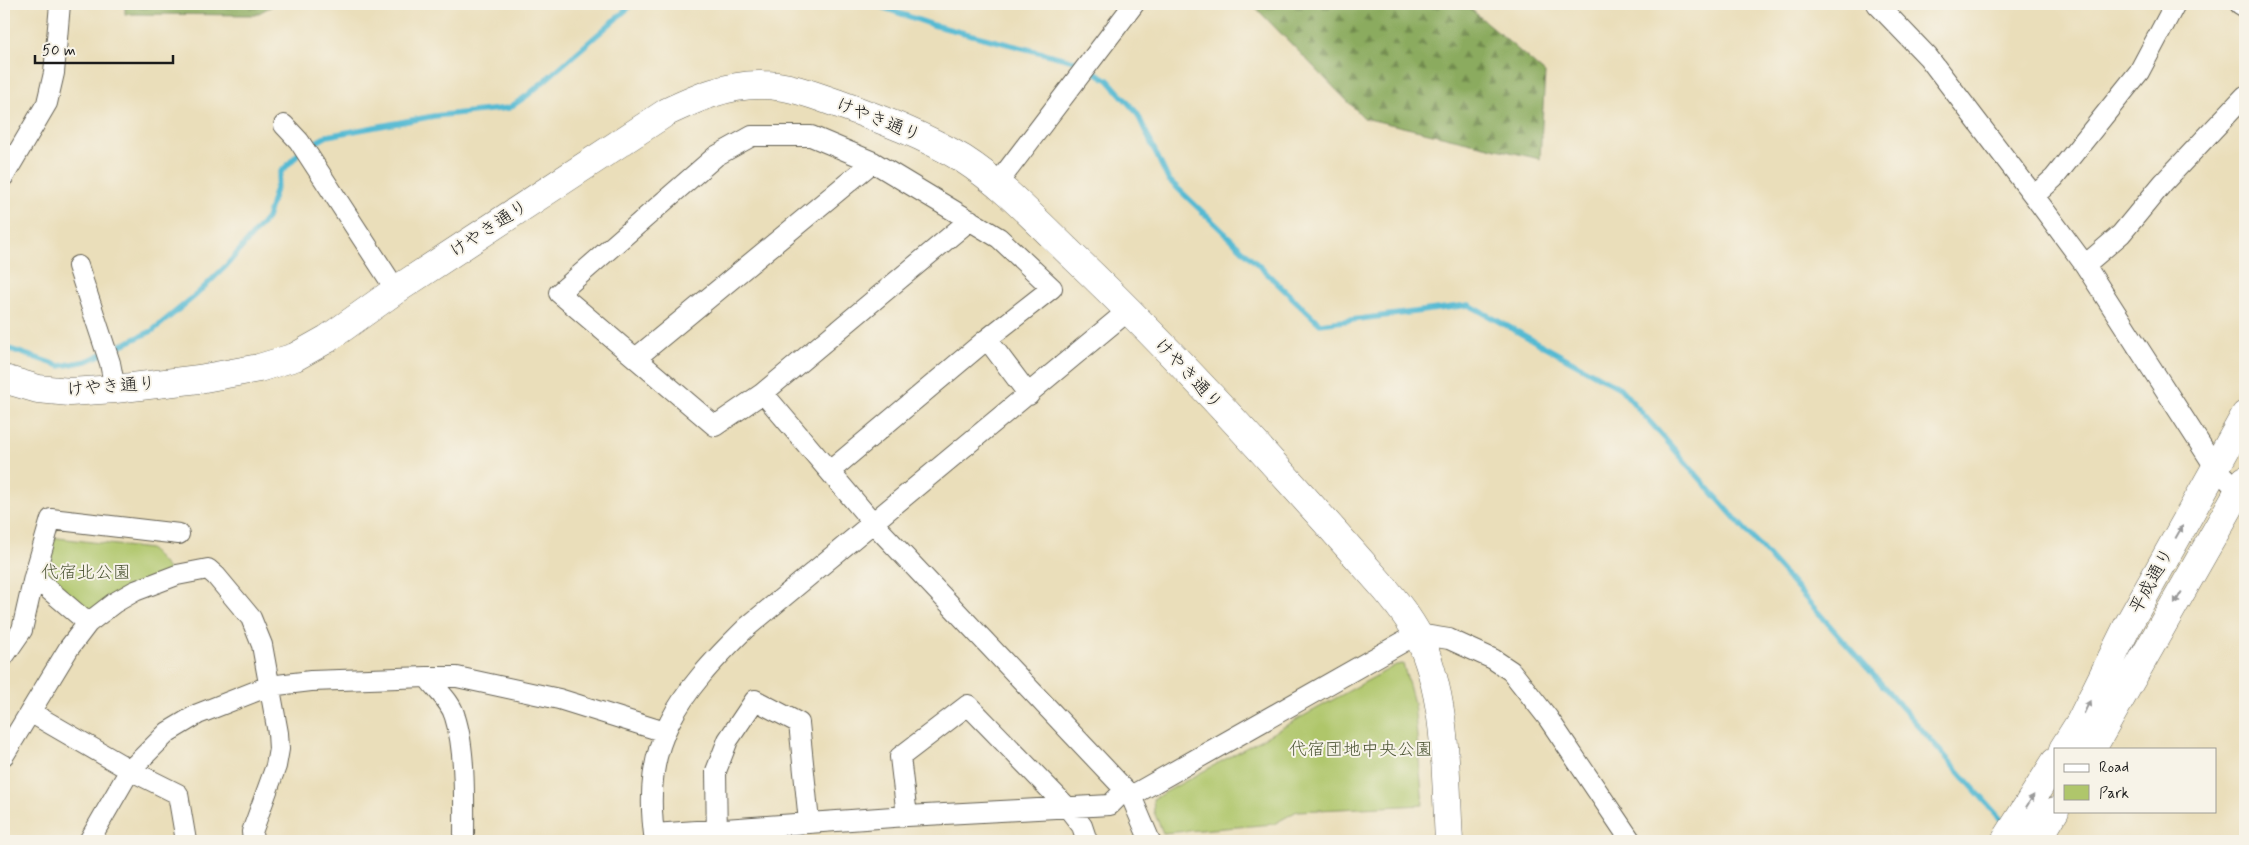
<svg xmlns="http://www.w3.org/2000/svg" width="2249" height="845" viewBox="0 0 2249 845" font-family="Mynerve,'Klee One',sans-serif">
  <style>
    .forest { fill: url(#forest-firs); stroke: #54643e }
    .green { fill: #afc66b; stroke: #667144 }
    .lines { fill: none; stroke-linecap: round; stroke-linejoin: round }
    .stream { stroke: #55bad3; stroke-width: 5.5 }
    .street-casing { stroke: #646053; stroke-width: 22 }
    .secondary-casing { stroke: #646053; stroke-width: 29 }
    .street { stroke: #fff; stroke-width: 20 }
    .secondary { stroke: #fff; stroke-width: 28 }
    .oneway { fill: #999 }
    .labels { text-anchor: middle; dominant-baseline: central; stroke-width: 4; stroke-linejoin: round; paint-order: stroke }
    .street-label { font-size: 18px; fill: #1c1c1c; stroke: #f7f3e8 }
    .park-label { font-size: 18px; fill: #4f5838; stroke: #f7f3e8 }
  </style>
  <defs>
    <pattern id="forest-firs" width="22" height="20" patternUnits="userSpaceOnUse" patternTransform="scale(1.25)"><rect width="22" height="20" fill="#8bab5f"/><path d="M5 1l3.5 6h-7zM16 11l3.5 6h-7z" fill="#718a4e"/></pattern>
  </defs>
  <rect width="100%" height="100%" fill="#f7f3e8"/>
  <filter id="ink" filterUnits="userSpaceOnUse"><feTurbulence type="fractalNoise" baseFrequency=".02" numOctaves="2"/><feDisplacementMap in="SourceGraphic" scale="10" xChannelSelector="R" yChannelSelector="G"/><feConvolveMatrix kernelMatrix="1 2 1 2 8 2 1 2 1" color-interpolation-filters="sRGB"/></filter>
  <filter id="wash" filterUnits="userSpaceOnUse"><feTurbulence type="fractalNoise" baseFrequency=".0096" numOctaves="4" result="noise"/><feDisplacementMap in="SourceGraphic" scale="20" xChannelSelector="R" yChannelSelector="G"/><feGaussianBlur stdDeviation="1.12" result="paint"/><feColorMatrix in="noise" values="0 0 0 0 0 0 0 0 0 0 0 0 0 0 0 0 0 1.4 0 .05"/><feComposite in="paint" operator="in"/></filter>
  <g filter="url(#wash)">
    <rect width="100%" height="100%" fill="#eadeba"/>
    <path class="forest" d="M 125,4 L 276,4 L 255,15 L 125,14 Z
      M 1252,4 L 1465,4 L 1545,73 L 1540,159 L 1364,118 Z"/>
    <path class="green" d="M 50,537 L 150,549 L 171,572 L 94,610 L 81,612 L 41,574 Z
      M 1403,664 L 1414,703 L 1423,805 L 1297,811 L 1274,824 L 1163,833 L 1154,812 L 1153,799 L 1396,665 Z"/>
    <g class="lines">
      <path class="stream" d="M 873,4 L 933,25 L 1078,62 L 1108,80 L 1137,113 L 1168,179 L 1320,324 L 1469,305 L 1620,388 L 2005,824
        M 4,347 L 60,366 L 87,361 L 152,331 L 196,295 L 226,266 L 267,218 L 281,172 L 302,150 L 327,136 L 434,116 L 509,108 L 528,95 L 633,4"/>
    </g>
  </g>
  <g filter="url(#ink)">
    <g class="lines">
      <g class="street-casing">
        <path id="street" d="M 1877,4 L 1928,57 L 2034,196 L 2085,265 L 2215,467 L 2245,497
          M 2240,4 L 2245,7
          M 284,125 L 299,141 L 396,290
          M 4,176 L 47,103 L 54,73 L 60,4
          M 997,184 L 1134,4
          M 2034,196 L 2054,178 L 2139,72 L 2175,4
          M 2085,265 L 2121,234 L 2163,183 L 2245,96
          M 78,266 L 110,363 L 115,389
          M 987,339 L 1029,395
          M 636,358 L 873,162
          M 763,393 L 874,524 L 1131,796 L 1150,841
          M 830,471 L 987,339 L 1052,288 L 999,238 L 873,162 L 811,136 L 752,136 L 716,156 L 559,293 L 715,426 L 763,393 L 970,220
          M 34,577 L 88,623
          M 4,656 L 22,630 L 34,577 L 51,519 L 179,534
          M 427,677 C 436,690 451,701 455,717 C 466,751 464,805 464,841
          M 30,712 L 130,770 L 178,794 L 186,841
          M 4,755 L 69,648 L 88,623 L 114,603 L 135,591 L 177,575 L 208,569 L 216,576 L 251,618 L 262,645 L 278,733 L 279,749 L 276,766 L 252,832 L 253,841
          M 1131,796 L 1417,634 L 1449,639 L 1493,659 L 1511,671 L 1548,718 L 1631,841
          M 907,816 L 900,757 L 968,705 L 1068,808 L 1082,826 L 1087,841
          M 654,834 L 907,816 L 1110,805 L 1125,790
          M 89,841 L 130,770 L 168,732 L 198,714 L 269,686 L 311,681 L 427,677 L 457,677 L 559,699 L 665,732
          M 655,841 C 640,742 679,694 746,628 L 1129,310
          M 717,841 L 716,771 L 728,740 L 755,700 L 799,723 L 809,822"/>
      </g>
      <g class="secondary-casing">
        <path id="secondary" d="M 4,379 L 38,389 L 70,392 L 115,389 L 199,379 L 259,368 L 295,357 L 327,339 L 396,290 L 667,112 C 697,98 728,84 762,85 C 790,85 816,96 842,105 C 883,120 925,136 963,159 C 1005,186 1040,225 1076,259 C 1183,361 1282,472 1380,583 C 1394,599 1408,616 1418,635 C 1448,699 1445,772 1449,841
          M 2063,749 L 2080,722 L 2128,625 L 2245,415
          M 2092,749 L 2245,480
          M 2005,841 L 2055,762
          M 2037,841 L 2055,811"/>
      </g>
      <use href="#street" class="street"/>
      <use href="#secondary" class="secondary"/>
    </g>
    <defs><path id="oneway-solid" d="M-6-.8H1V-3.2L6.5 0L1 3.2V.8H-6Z" transform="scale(1.25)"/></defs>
    <g class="oneway">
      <use href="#oneway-solid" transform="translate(2179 532) rotate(-61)"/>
      <use href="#oneway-solid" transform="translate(2178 598) rotate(120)"/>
      <use href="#oneway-solid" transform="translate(2087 707) rotate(-64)"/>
      <use href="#oneway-solid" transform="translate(2030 801) rotate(-58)"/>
    </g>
  </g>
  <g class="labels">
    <g class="street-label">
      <text transform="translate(878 120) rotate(22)">けやき通り</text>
      <text transform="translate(489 229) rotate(-33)">けやき通り</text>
      <text transform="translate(1188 374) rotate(47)">けやき通り</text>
      <text transform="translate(111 387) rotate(-4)">けやき通り</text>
      <text transform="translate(2152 581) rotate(-61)">平成通り</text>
    </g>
    <g class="park-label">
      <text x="86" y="573">代宿北公園</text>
      <text x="1361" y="750">代宿団地中央公園</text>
    </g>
  </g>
  <rect width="2249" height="845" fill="none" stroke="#f7f3e8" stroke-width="20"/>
  <rect x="2054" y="748" width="162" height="65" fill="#f7f3e8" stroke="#9f9d96"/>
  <rect x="2064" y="764" width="25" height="8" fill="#ffffff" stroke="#9f9d96"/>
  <text x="2099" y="772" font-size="15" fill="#1c1c1c">Road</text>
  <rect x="2064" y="785" width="25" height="15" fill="#afc66b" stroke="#9f9d96"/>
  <text x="2099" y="798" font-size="15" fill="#1c1c1c">Park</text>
  <path d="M35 55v8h138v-8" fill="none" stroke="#1c1c1c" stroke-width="2.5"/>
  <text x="42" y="55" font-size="15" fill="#1c1c1c" stroke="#f7f3e8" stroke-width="4" paint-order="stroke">50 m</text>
</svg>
